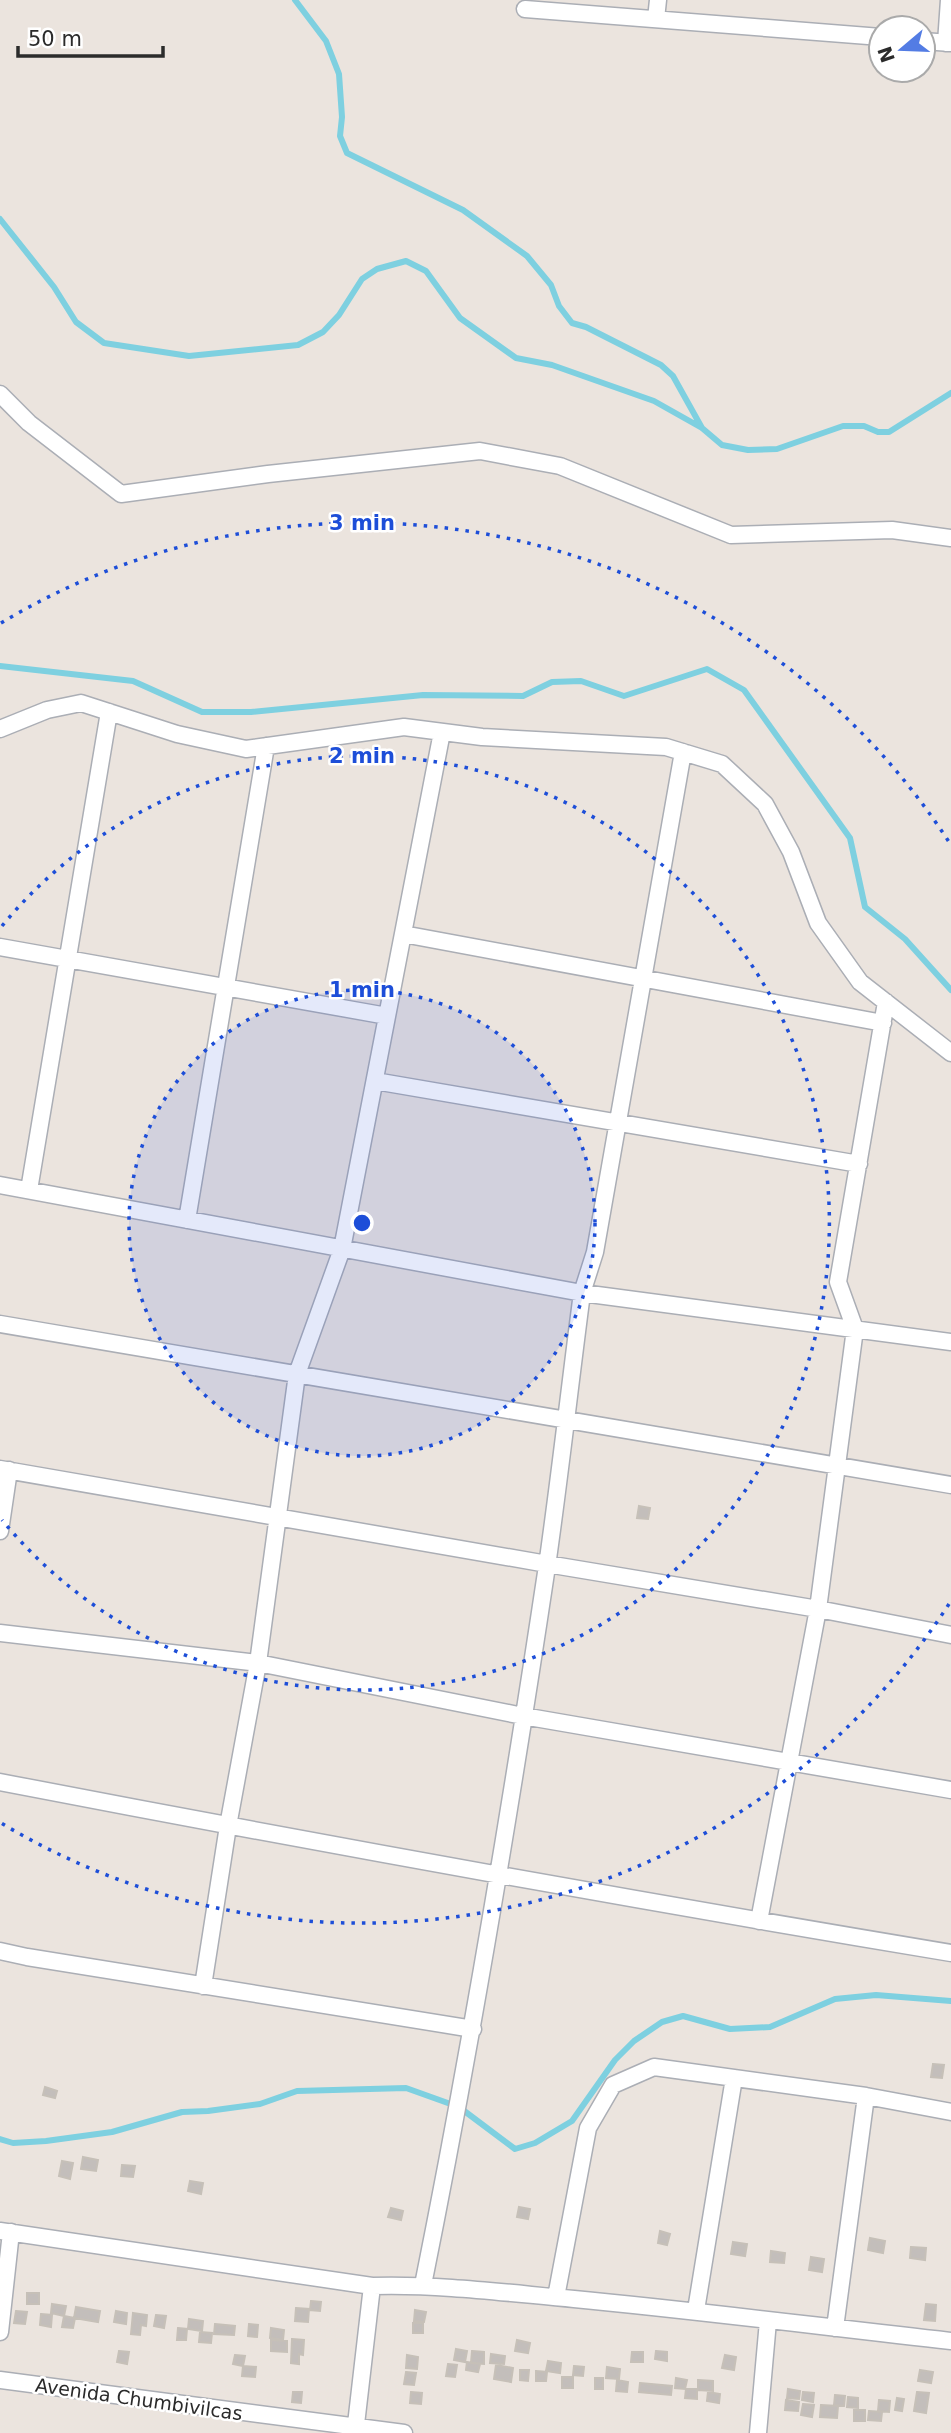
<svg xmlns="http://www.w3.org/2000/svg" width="951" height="2433" viewBox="0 0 951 2433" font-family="'DejaVu Sans',sans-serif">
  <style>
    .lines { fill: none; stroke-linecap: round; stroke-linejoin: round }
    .stream { stroke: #7ed0e0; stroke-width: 6 }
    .building { fill: #c3bebb; stroke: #c6c0b8; stroke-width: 2 }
    .minor-casing { stroke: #abaeb5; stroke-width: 19 }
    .minor { stroke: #fff; stroke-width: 16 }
    .ring { fill: none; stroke: #1d4ed8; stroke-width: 3.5; stroke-dasharray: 3.5 7 }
    .labels { text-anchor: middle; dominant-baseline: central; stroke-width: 5; stroke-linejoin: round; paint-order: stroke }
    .street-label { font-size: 19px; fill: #2b2b2b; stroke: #fff }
    .centre { fill: #1d4ed8; stroke: #fff; stroke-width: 3.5 }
    .ring-label { font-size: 21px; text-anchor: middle; font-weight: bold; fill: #1d4ed8; stroke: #fff; stroke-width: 5; stroke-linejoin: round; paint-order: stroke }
  </style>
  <rect width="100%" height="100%" fill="#ebe4de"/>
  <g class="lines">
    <path class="stream" d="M 295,0 L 326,41 L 339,74 L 342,117 L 340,136 L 347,153 L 463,210 L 527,256 L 551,285 L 559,306 L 572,323 L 586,327 L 661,365 L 673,376 L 702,428
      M 0,219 L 54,287 L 76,322 L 104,343 L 189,356 L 298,345 L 323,332 L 339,315 L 362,279 L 377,269 L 406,261 L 426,271 L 460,318 L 516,358 L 552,365 L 654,401 L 702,428 L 722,445 L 748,450 L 777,449 L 843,426 L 864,426 L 878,432 L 889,432 L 951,393
      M 0,666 L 133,681 L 202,712 L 251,712 L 423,695 L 523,696 L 552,682 L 581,681 L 624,696 L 707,669 L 744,690 L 850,838 L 865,907 L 905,939 L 951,990
      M 0,2139 L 13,2143 L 46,2141 L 112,2132 L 182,2112 L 208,2111 L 260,2104 L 297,2091 L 406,2088 L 459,2107 L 515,2149 L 535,2143 L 572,2121 L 615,2060 L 634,2041 L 662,2022 L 683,2016 L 730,2029 L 770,2027 L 835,1999 L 876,1995 L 951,2001"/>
  </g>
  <path class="building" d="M 639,1506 L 650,1508 L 648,1519 L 637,1518 Z
    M 933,2064 L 944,2065 L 942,2078 L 931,2077 Z
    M 45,2087 L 57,2091 L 55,2098 L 43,2095 Z
    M 83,2157 L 98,2160 L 96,2171 L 81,2169 Z
    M 62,2161 L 73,2163 L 70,2179 L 59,2176 Z
    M 122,2165 L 135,2166 L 133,2177 L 121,2176 Z
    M 190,2181 L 203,2183 L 201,2194 L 188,2191 Z
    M 519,2207 L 530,2209 L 528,2219 L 517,2217 Z
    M 391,2208 L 403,2211 L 401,2220 L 388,2217 Z
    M 660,2231 L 670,2234 L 667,2245 L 658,2243 Z
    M 870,2238 L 885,2241 L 883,2253 L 868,2250 Z
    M 733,2242 L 747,2244 L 745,2256 L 731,2254 Z
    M 911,2247 L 926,2248 L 925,2260 L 910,2258 Z
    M 771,2251 L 785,2253 L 784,2263 L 770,2262 Z
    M 811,2257 L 824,2259 L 822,2272 L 809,2270 Z
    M 27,2293 L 39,2293 L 39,2304 L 27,2304 Z
    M 311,2301 L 321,2302 L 320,2311 L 310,2310 Z
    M 52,2304 L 66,2306 L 64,2316 L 51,2313 Z
    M 926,2304 L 936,2305 L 935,2321 L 924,2320 Z
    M 76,2307 L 100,2311 L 98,2322 L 74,2318 Z
    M 296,2308 L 309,2309 L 308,2322 L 295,2321 Z
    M 415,2310 L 426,2312 L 424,2322 L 414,2321 Z
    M 16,2311 L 27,2312 L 25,2324 L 14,2323 Z
    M 116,2311 L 127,2313 L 126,2324 L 114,2322 Z
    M 133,2313 L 147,2315 L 146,2326 L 141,2325 L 140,2335 L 131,2334 Z
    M 41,2314 L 52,2315 L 51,2327 L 40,2325 Z
    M 156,2315 L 166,2316 L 164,2328 L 154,2326 Z
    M 64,2316 L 75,2318 L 73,2328 L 62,2327 Z
    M 189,2319 L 203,2321 L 202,2331 L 188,2329 Z
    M 413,2323 L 423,2323 L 423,2333 L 413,2333 Z
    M 215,2324 L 235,2326 L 234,2335 L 214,2334 Z
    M 249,2324 L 258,2325 L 257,2337 L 248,2336 Z
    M 178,2328 L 187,2329 L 186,2340 L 177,2340 Z
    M 271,2328 L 284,2330 L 283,2340 L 270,2338 Z
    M 200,2332 L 212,2333 L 211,2343 L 199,2342 Z
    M 292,2339 L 304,2340 L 303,2355 L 299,2354 L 299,2364 L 291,2363 Z
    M 271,2340 L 287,2341 L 287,2352 L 271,2351 Z
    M 517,2340 L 530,2343 L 528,2353 L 515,2351 Z
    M 456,2349 L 467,2351 L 465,2362 L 454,2360 Z
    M 119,2351 L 129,2352 L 127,2364 L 117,2362 Z
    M 472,2351 L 484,2352 L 484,2364 L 471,2363 Z
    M 656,2351 L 667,2352 L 667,2361 L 655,2359 Z
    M 632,2352 L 643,2352 L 643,2362 L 631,2362 Z
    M 491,2354 L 505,2356 L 504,2364 L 490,2363 Z
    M 235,2355 L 245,2356 L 243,2366 L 233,2364 Z
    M 407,2355 L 418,2357 L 417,2369 L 406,2368 Z
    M 725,2355 L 736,2357 L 734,2370 L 722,2368 Z
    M 548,2361 L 561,2363 L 560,2373 L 546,2371 Z
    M 467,2362 L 480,2364 L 478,2372 L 466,2370 Z
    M 448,2364 L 457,2365 L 455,2377 L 446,2376 Z
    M 496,2365 L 513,2368 L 511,2382 L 494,2379 Z
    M 243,2366 L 256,2367 L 255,2377 L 242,2376 Z
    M 574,2366 L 584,2367 L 583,2376 L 573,2375 Z
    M 607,2367 L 620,2369 L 619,2379 L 606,2378 Z
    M 520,2370 L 529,2370 L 528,2381 L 520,2380 Z
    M 920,2370 L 933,2372 L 931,2383 L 918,2381 Z
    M 536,2371 L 547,2372 L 546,2381 L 536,2381 Z
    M 406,2372 L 416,2373 L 414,2385 L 404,2384 Z
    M 562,2377 L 573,2377 L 573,2388 L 562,2388 Z
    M 595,2378 L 603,2378 L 603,2389 L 595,2389 Z
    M 676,2378 L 687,2380 L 685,2389 L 675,2388 Z
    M 617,2380 L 628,2382 L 627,2392 L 616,2391 Z
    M 698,2380 L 713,2381 L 713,2391 L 698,2390 Z
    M 640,2383 L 672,2386 L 671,2395 L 639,2392 Z
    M 686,2389 L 697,2389 L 697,2399 L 685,2398 Z
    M 788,2389 L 800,2391 L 799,2399 L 787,2398 Z
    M 293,2392 L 302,2392 L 301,2403 L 292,2402 Z
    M 411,2392 L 422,2393 L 421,2404 L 410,2403 Z
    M 708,2392 L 720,2394 L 719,2403 L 707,2401 Z
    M 803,2392 L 814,2393 L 813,2402 L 802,2400 Z
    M 917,2392 L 929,2393 L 926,2413 L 914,2411 Z
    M 835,2395 L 845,2396 L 844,2406 L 834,2405 Z
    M 848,2397 L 858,2398 L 858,2408 L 847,2407 Z
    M 897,2398 L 904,2399 L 902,2411 L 895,2410 Z
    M 786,2400 L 799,2402 L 798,2411 L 785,2410 Z
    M 879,2400 L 890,2401 L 889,2412 L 878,2411 Z
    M 803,2404 L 814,2405 L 812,2417 L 801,2415 Z
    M 821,2405 L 838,2406 L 837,2418 L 820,2417 Z
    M 854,2410 L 865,2410 L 865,2421 L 854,2421 Z
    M 869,2411 L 882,2412 L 881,2421 L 868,2420 Z"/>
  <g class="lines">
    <g class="minor-casing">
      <path id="minor" d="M 525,9 L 881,37
        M 656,19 L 658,0
        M 923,41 L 951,43
        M 946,43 L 949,0
        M 0,394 L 29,423 L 121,494 L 268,474 L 480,451 L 560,466 L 731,535 L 892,530 L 951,538
        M 0,729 L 47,710 L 81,703 L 177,734 L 246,749 L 404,727 L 482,737 L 666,747 L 722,764 L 765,804 L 791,852 L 818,923 L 860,982 L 951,1053
        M 403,934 L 883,1023
        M 0,947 L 387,1016
        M 375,1081 L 859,1164
        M 0,1185 L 582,1293 L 951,1342
        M 29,1190 L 109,712
        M 187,1220 L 266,746
        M 0,1324 L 951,1485
        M 0,1469 L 547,1564 L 818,1609 L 951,1635
        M 0,1531 L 9,1470
        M 0,1633 L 258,1663 L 523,1716 L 951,1790
        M 0,1782 C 316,1843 633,1900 951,1953
        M 759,1921 L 818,1609 L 855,1329 L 838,1282 L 886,1002
        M 0,1951 L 27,1957 L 473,2029
        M 203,1986 L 228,1826 L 258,1663 L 297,1374 L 342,1249 L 442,732
        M 0,2231 L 372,2286 C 440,2284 507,2293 574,2299 C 700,2311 825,2327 951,2341
        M 423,2285 C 471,2046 511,1806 547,1566 C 560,1475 570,1384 582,1293 L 595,1252 L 683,752
        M 556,2297 L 588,2128 L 613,2085 L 654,2067 L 866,2096 L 951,2112
        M 696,2310 L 734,2078
        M 835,2328 L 866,2096
        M 0,2332 L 11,2232
        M 0,2380 L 404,2433
        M 355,2433 L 372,2286
        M 758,2433 L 768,2321"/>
    </g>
    <use href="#minor" class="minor"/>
  </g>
  <circle cx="362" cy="1223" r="233" fill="#1d4ed8" fill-opacity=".12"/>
  <g class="ring">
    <circle cx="362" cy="1223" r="233"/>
    <path d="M2 926A467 467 0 1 1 2 1520"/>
    <path d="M949 1604A700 700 0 0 1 1 1823M1 623A700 700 0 0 1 949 842"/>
  </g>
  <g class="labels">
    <g class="street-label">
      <text transform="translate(139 2399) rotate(8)">Avenida Chumbivilcas</text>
    </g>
  </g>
  <circle cx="362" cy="1223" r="10" class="centre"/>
  <g class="ring-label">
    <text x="362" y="530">3 min</text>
    <text x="362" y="763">2 min</text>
    <text x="362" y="997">1 min</text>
  </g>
  <g transform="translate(902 49) rotate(251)"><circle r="33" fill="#ffffff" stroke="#aaaaaa" stroke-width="2"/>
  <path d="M0-5L12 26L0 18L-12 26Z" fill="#537ce4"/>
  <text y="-10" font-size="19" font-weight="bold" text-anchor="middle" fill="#2b2b2b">N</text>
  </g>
  <path d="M18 46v10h145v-10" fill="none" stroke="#2b2b2b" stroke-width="3.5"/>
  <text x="28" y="46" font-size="21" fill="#2b2b2b" stroke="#ffffff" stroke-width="5" paint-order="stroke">50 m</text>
</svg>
